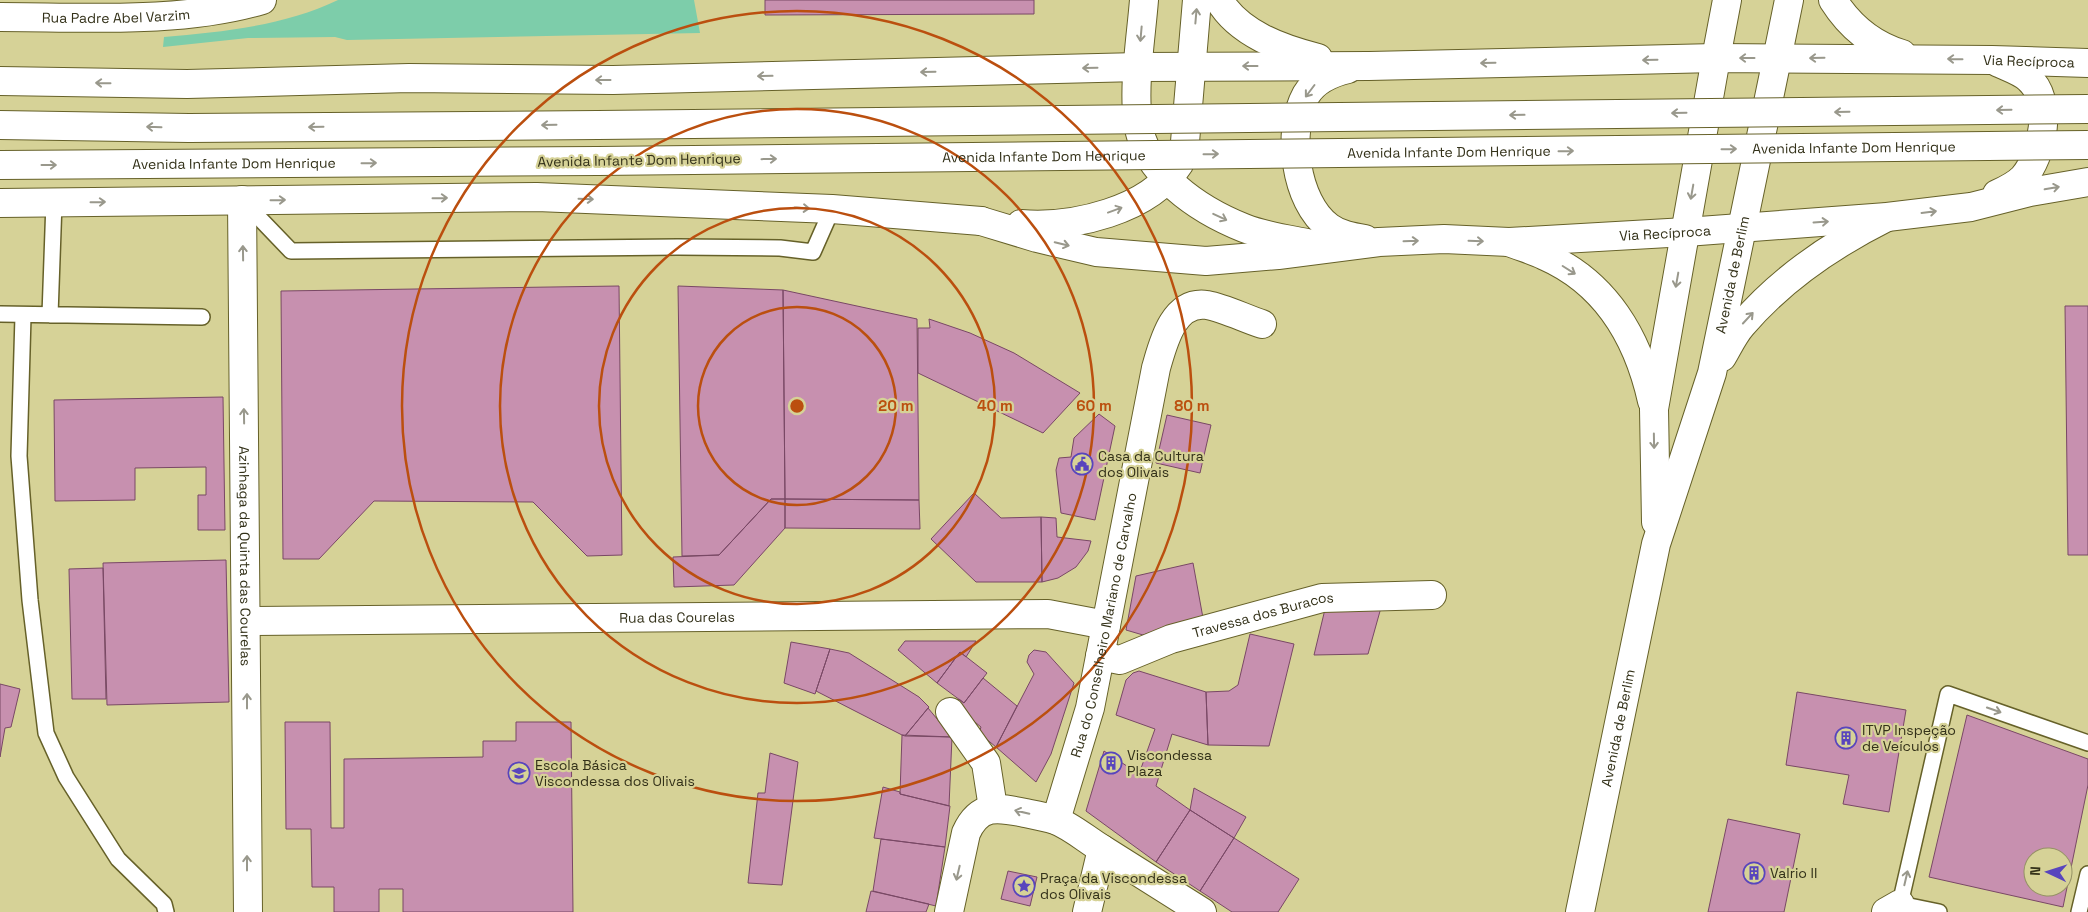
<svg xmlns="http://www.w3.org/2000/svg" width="2088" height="912" viewBox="0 0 2088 912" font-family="'Space Grotesk',sans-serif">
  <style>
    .green { fill: #7dcdaa }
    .building { fill: #c790af; stroke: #794865; fill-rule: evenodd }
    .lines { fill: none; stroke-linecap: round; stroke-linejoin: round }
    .service-casing { stroke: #666129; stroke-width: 18 }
    .minor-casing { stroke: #666129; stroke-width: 30 }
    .secondary-casing { stroke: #666129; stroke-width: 30 }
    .primary-casing { stroke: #666129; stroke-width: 30 }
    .trunk-casing { stroke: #666129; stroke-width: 30 }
    .service { stroke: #fff; stroke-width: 15 }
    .minor { stroke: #fff; stroke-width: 28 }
    .secondary { stroke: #fff; stroke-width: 28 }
    .primary { stroke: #fff; stroke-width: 28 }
    .trunk { stroke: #fff; stroke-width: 28 }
    .trunk-bridge-casing { stroke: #666129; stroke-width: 30; stroke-linecap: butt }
    .trunk-bridge { stroke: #fff; stroke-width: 28 }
    .oneway { stroke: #99988c }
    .ring { fill: none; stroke: #bb4f0f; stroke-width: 2.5 }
    .labels { text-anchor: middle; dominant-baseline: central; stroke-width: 4.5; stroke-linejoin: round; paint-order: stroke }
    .street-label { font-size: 14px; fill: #333119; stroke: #d6d297 }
    .poi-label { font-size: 14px; fill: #333119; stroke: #d6d297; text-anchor: start }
    .centre { fill: #bb4f0f; stroke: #d6d297; stroke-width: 2.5 }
    .ring-label { font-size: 15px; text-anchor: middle; font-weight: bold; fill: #bb4f0f; stroke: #d6d297; stroke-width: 4.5; stroke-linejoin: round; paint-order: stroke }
  </style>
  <rect width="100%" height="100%" fill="#d6d297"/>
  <path class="green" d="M 338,0 L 694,0 L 700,33 L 347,40 L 335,37 L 248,38 L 163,47 L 164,37 C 222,32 284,26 338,0 Z"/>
  <path class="building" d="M 765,0 L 1034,0 L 1034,14 L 765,15 Z
    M 619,286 L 622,555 L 587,556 L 533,502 L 374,501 L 319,559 L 283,559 L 281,291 Z
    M 678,286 L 783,290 L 785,499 L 771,499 L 719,555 L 682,556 Z
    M 783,290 L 917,319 L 919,500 L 785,499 Z
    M 2065,306 L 2088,306 L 2088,555 L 2068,555 Z
    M 929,319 L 970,333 L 1014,353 L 1080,393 L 1043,433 L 918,373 L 918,328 L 930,328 Z
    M 223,397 L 225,530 L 198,530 L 198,495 L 206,495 L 206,467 L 135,468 L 135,500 L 55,501 L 54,400 Z
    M 1099,414 L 1115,426 L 1095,520 L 1061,513 L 1056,470 L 1059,458 L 1071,457 L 1074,438 Z
    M 1167,415 L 1211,425 L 1200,473 L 1156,463 Z
    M 974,493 L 1001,518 L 1041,517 L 1042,582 L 976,582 L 931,539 Z
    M 771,499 L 785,499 L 785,528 L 734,585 L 674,587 L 673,557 L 719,555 Z
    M 785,499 L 919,500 L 920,529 L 785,528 Z
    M 1041,517 L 1056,518 L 1057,537 L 1091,541 L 1088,551 L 1076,567 L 1058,578 L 1042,582 Z
    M 226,560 L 229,702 L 107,705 L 103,563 Z
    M 1193,563 L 1203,618 L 1143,635 L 1126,630 L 1136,576 Z
    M 103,568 L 106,699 L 72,699 L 69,569 Z
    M 1382,604 L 1368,654 L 1314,655 L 1326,605 Z
    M 1250,634 L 1294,644 L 1269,746 L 1208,745 L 1206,692 L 1229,691 L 1238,685 Z
    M 905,641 L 976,641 L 966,657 L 960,652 L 937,683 L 898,650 Z
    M 791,642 L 830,649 L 815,694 L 784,683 Z
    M 830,649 L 849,653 L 919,697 L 929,707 L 905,736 L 902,735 L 816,691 Z
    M 1034,650 L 1046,652 L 1074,683 L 1051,754 L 1036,782 L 996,747 L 1034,674 L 1027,662 L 1029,655 Z
    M 960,652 L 987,673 L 964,703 L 937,683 Z
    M 1139,671 L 1206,692 L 1208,745 L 1172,734 L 1156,786 L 1190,810 L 1156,862 L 1086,811 L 1104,751 L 1139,774 L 1155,729 L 1116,715 L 1126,680 L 1133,673 Z
    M 983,678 L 1017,706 L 996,747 L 979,733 L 981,727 L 954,705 L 959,699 L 964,703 Z
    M 0,684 L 20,689 L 11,727 L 5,728 L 0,757 Z
    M 1797,692 L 1906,710 L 1889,812 L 1843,804 L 1849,775 L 1786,765 Z
    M 928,708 L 952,737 L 905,736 Z
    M 1967,715 L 2088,759 L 2088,785 L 2063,907 L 1929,877 ZM 2033,857 L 2063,857 L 2063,887 L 2033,887 Z
    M 285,722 L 330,722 L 331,828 L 344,828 L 344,759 L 483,757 L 483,741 L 516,741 L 516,722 L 571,722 L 573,912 L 403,912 L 403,889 L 379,889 L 379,912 L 334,912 L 334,887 L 312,887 L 311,829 L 286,829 Z
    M 902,735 L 952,737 L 949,806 L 900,794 Z
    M 770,753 L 798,762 L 782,885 L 748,883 L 758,793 L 765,793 Z
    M 883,787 L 900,792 L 900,794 L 950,806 L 945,847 L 874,838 Z
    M 1194,788 L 1246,817 L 1234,838 L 1190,810 Z
    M 1190,810 L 1234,838 L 1200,891 L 1156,862 Z
    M 1728,819 L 1800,834 L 1784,912 L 1708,912 Z
    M 1234,838 L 1299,879 L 1278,912 L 1232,912 L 1200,891 Z
    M 881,839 L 945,847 L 936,906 L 873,891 Z
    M 1008,871 L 1037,877 L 1030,906 L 1001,899 Z
    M 871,891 L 929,904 L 926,912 L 866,912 Z"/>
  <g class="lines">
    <g class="service-casing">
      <path id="service" d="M 243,201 L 291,251 L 678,247 L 780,248 L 813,252 L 832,209
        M 0,314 L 202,317
        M 50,315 L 54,202
        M 23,316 L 19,456 L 30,600 L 46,733 L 66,777 L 118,859 L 164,904 L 166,912
        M 1939,912 L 1900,904 L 1948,694 L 2088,743
        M 2079,912 L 2088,874"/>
    </g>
    <g class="minor-casing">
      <g id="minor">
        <path id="s1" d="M 0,17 C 84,17 181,24 262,0"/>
        <path id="s2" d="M 242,200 L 248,912"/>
        <path id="s3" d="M 247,621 L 1048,614 L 1106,625"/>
        <path id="s4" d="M 1100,656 L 1120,660 L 1171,639 L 1322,598 L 1432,595"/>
        <path d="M 950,712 L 986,763 L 993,808"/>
        <path id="s5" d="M 1056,820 L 1090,708 L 1156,368 C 1163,344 1173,300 1207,305 C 1224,308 1246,319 1262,324"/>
        <path d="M 1102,849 L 1202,912"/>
        <path d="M 949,912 L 966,833 C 979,804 997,807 1025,813 C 1035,815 1046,817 1055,820 C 1071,826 1087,840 1102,849 L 1087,912"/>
        <path d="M 1886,912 L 1900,904"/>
      </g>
    </g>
    <g class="secondary-casing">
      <g id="secondary">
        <path d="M 1144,0 C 1141,38 1133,85 1138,122 C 1144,174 1199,210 1244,228 C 1264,236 1286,239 1307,243"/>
        <path d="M 1219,0 C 1239,34 1282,49 1318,58"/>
        <path d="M 1833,0 C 1850,27 1872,45 1902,54"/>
        <path d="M 1716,58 L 1727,0"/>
        <path d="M 1777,59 L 1789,0"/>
        <path id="s6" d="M 1139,67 L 1369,66 L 1716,58 L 1992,60 L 2088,63"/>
        <path d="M 1348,69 C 1331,73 1315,80 1306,95 C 1286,131 1295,202 1329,227 C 1340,235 1352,237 1365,239"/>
        <path d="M 1997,194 C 2006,190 2016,185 2023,178 C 2043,155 2054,100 2028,78 C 2020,71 2007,67 1997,62"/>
        <path id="s7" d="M 981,221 L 1037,238 L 1096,252 L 1206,261 L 1278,255 L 1379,242 L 1444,239 L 1509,242 L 1686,232 L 1887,217 L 1971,207 L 2030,192 L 2088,182"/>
        <path d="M 1021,224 C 1073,228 1149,211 1179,164 C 1182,158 1183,149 1185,142 L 1197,0"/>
      </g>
    </g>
    <g class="primary-casing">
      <g id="primary">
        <path d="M 1509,242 C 1521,247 1533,250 1545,256 C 1606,283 1638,338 1652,401"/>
        <path d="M 1722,357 C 1728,347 1734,334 1742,325 C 1782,278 1833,244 1887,217"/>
        <path d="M 1656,522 L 1654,409 L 1716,58"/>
        <path id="s8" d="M 1580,912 L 1656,544 L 1712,373 L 1777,59"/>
      </g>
    </g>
    <g class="trunk-casing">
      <g id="trunk">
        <path d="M 0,81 L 187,84 L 409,78 L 613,80 L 1139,67"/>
        <path d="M 0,125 L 189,128 L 598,125"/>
        <path id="s9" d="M 0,165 L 598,161"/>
        <path d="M 0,203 L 537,197 L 832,209 L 981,221"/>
      </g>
    </g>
    <use href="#service" class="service"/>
    <use href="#minor" class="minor"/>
    <use href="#secondary" class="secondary"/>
    <use href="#primary" class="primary"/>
    <use href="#trunk" class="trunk"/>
    <g class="trunk-bridge-casing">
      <g id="trunk-bridge">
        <path d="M 598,125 L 2088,109"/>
        <path id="s10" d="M 598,161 L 2088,145"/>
      </g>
    </g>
    <use href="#trunk-bridge" class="trunk-bridge"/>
  </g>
  <defs><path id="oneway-shaft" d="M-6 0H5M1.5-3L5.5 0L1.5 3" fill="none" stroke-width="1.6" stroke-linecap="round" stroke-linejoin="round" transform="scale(1.25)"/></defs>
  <g class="oneway">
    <use href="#oneway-shaft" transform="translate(1196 16) rotate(-85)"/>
    <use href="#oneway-shaft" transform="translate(1141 34) rotate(95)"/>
    <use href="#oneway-shaft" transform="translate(1747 58) rotate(-180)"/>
    <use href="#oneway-shaft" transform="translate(1817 58) rotate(179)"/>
    <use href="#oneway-shaft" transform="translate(1955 59) rotate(-179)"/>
    <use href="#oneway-shaft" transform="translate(1650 60) rotate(179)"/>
    <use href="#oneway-shaft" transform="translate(1488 63) rotate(179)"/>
    <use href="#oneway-shaft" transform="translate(1250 66) rotate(180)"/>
    <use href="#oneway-shaft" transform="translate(1090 68) rotate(179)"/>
    <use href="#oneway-shaft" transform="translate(928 72) rotate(179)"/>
    <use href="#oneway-shaft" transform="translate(765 76) rotate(179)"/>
    <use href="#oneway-shaft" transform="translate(603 80) rotate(-180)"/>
    <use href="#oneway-shaft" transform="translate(103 83) rotate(-179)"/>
    <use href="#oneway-shaft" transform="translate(1310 91) rotate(127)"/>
    <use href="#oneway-shaft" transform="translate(2004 110) rotate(179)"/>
    <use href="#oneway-shaft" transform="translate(1842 112) rotate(179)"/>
    <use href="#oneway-shaft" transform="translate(1679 113) rotate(179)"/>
    <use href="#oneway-shaft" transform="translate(1517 115) rotate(179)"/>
    <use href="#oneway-shaft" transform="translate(549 125) rotate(179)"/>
    <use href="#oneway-shaft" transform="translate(154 127) rotate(-178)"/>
    <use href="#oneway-shaft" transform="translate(316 127) rotate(179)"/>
    <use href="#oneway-shaft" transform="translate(1729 149) rotate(-1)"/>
    <use href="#oneway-shaft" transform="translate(1566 151) rotate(-1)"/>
    <use href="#oneway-shaft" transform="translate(1211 154) rotate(-1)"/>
    <use href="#oneway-shaft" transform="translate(769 159) rotate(-1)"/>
    <use href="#oneway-shaft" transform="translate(369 163) rotate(-1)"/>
    <use href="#oneway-shaft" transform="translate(49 165)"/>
    <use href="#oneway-shaft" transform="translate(2052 188) rotate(-10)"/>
    <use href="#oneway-shaft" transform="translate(1692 192) rotate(100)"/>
    <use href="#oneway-shaft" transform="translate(440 198) rotate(-1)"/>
    <use href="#oneway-shaft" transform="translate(586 199) rotate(2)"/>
    <use href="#oneway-shaft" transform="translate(278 200) rotate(-1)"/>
    <use href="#oneway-shaft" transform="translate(98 202) rotate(-1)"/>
    <use href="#oneway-shaft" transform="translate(802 208) rotate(3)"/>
    <use href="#oneway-shaft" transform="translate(1115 210) rotate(-20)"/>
    <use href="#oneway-shaft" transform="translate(1929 212) rotate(-7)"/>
    <use href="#oneway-shaft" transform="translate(1220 217) rotate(25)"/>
    <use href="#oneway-shaft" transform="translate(1821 222) rotate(-4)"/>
    <use href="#oneway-shaft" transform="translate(1411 241) rotate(-2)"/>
    <use href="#oneway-shaft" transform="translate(1476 241) rotate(2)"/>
    <use href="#oneway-shaft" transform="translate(1062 244) rotate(13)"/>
    <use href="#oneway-shaft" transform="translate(243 253) rotate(-91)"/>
    <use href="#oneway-shaft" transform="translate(1569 270) rotate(32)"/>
    <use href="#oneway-shaft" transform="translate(1677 280) rotate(100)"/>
    <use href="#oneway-shaft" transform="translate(1748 318) rotate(-47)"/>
    <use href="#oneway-shaft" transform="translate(244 416) rotate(-91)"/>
    <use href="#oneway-shaft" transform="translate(1654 441) rotate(89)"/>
    <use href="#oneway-shaft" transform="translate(247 701) rotate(-90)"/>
    <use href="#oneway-shaft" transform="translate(1994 710) rotate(19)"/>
    <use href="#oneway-shaft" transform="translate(1022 812) rotate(-167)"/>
    <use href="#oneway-shaft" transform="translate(247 863) rotate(-90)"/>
    <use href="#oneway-shaft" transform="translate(958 873) rotate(103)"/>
    <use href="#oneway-shaft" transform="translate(1906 878) rotate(-77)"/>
  </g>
  <g class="ring">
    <circle cx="797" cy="406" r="99"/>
    <circle cx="797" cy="406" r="198"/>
    <circle cx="797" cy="406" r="297"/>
    <circle cx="797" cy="406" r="395"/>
  </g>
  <defs>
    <g id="civic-ring" transform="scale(1.125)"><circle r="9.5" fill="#d6d297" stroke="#5845bd" stroke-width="1.5"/><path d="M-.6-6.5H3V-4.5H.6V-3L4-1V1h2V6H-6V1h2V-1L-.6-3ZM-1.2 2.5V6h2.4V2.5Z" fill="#5845bd"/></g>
    <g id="building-ring" transform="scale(1.125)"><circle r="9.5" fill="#d6d297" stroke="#5845bd" stroke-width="1.5"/><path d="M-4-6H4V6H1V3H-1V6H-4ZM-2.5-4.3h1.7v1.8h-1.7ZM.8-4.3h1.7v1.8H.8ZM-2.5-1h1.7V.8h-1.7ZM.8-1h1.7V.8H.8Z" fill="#5845bd"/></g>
    <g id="school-ring" transform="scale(1.125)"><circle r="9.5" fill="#d6d297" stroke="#5845bd" stroke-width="1.5"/><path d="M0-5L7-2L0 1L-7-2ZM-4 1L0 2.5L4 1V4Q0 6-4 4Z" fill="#5845bd"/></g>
    <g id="sight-ring" transform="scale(1.125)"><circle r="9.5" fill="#d6d297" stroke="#5845bd" stroke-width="1.5"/><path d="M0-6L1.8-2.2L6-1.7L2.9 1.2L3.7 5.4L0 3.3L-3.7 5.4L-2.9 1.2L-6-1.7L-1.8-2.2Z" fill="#5845bd"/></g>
  </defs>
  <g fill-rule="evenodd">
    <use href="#civic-ring" x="1082" y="464"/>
    <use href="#building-ring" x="1846" y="738"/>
    <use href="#building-ring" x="1111" y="763"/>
    <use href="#school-ring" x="519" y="773"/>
    <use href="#building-ring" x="1754" y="873"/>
    <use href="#sight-ring" x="1024" y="886"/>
  </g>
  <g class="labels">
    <g class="street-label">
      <text stroke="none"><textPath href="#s1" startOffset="116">Rua Padre Abel Varzim</textPath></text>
      <text stroke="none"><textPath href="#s6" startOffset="890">Via Recíproca</textPath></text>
      <text stroke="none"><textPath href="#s10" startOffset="1256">Avenida Infante Dom Henrique</textPath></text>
      <text stroke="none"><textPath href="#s10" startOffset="851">Avenida Infante Dom Henrique</textPath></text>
      <text stroke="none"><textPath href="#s10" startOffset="446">Avenida Infante Dom Henrique</textPath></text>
      <text transform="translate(639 160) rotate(-1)">Avenida Infante Dom Henrique</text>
      <text stroke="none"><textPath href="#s9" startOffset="234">Avenida Infante Dom Henrique</textPath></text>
      <text stroke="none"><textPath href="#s7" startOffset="690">Via Recíproca</textPath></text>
      <text stroke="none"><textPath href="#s8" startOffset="656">Avenida de Berlim</textPath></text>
      <text stroke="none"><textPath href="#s2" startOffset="356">Azinhaga da Quinta das Courelas</textPath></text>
      <text stroke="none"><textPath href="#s4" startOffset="171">Travessa dos Buracos</textPath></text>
      <text stroke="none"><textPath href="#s3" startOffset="430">Rua das Courelas</textPath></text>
      <text stroke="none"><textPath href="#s5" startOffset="201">Rua do Conselheiro Mariano de Carvalho</textPath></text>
      <text stroke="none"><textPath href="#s8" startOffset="188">Avenida de Berlim</textPath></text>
    </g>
    <g class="poi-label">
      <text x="1098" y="456">Casa da Cultura<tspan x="1098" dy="16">dos Olivais</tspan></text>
      <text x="1862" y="730">ITVP Inspeção<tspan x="1862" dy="16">de Veículos</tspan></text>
      <text x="1127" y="755">Viscondessa<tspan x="1127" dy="16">Plaza</tspan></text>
      <text x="535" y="765">Escola Básica<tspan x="535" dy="16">Viscondessa dos Olivais</tspan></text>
      <text x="1770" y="873">Valrio II</text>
      <text x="1040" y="878">Praça da Viscondessa<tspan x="1040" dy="16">dos Olivais</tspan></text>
    </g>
  </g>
  <circle cx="797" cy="406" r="8" class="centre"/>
  <g class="ring-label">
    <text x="896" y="411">20 m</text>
    <text x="995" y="411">40 m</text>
    <text x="1094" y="411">60 m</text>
    <text x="1192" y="411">80 m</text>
  </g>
  <g transform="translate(2048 872) rotate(274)"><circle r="24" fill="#d6d297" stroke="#959265"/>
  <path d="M0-4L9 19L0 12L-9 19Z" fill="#5845bd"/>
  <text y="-8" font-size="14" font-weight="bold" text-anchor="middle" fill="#333119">N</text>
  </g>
</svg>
